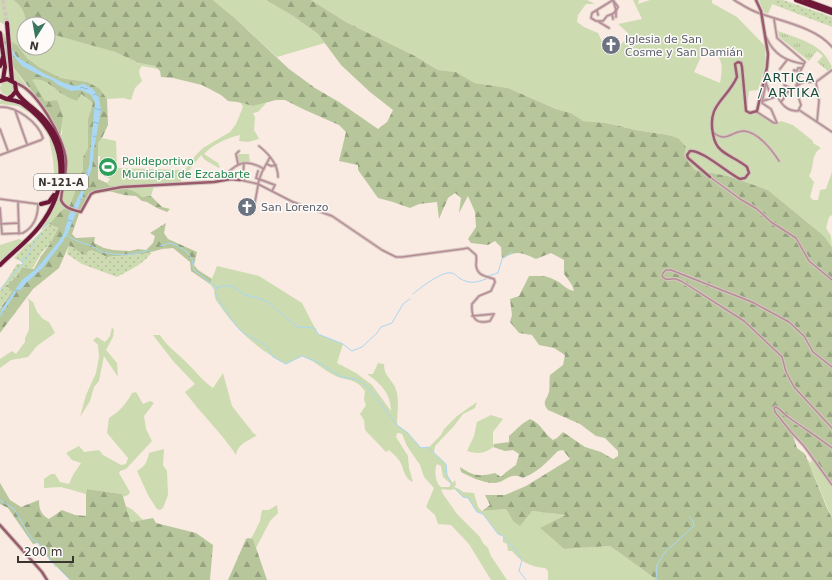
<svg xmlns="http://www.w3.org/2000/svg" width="832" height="580" viewBox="0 0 832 580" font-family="'DejaVu Sans',sans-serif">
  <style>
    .grass { fill: #ccdcb0; fill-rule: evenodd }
    .forest { fill: url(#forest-firs) }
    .park { fill: url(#park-tufts) }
    .garden { fill: url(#garden-dots) }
    .water { fill: url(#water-ripples) }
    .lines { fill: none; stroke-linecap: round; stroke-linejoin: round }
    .stream { stroke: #a9d7f4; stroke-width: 1 }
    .river { stroke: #a9d7f4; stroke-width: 3.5 }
    .highway-tunnel { stroke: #d3c6bf; stroke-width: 4; stroke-dasharray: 4 2; stroke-linecap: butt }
    .street-casing { stroke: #d3c6bf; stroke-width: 3.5 }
    .secondary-casing { stroke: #d3c6bf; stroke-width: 4.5 }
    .highway-casing { stroke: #d3c6bf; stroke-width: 6 }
    .street { stroke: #b88c96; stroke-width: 1.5 }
    .secondary { stroke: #9a5c6c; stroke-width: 2.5 }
    .highway { stroke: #6e1737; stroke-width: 4 }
    .labels { text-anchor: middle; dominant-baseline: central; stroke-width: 3; stroke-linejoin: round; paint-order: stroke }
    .shield { fill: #fdfaf8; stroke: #75706d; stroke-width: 1 }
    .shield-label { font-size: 10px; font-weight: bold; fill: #3b3532 }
    .worship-label { font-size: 11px; fill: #5b616d; stroke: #fdfaf8; text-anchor: start }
    .leisure-label { font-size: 11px; fill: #27864d; stroke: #fdfaf8; text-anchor: start }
    .quarter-label { font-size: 13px; letter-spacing: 1px; fill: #1c4d3d; stroke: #fdfaf8 }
  </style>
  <defs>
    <pattern id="forest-firs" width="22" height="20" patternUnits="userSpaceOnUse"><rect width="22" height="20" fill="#b7c79b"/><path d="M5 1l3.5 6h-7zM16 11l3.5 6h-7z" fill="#96a27f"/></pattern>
    <pattern id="park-tufts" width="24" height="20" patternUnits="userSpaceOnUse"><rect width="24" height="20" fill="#ccdcb0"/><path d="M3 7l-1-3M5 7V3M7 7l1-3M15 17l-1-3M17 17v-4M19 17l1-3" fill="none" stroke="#b0bd98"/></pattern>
    <pattern id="garden-dots" width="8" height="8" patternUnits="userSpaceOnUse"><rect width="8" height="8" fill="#ccdcb0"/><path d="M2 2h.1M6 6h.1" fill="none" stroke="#b0bd98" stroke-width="1.8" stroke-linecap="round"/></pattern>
    <pattern id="water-ripples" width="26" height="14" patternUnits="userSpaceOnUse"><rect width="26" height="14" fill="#a9d7f4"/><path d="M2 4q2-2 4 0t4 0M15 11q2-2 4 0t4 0" fill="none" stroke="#92b9d2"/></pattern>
  </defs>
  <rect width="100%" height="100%" fill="#f9eae2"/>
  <path class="grass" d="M 0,0 L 13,0 C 22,6 25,13 26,24 L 24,24 L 24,48 L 48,48 L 48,33 L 68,38 L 115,52 L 139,63 L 155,66 L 158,69 L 142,66 C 137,71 140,76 142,81 L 135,88 L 131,100 L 123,98 L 107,99 L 100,89 L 88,82 L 61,78 L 39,67 L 27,58 L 17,46 L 2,36 L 2,33 L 10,36 L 11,31 L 5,24 L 5,25 L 0,22 Z
    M 213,0 L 266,0 L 293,16 L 318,34 L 325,43 L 277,57 L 237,20 Z
    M 311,0 L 587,0 L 595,4 L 586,4 L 578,15 L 577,22 L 584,27 L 598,33 L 606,50 L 620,46 L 622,43 L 628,38 L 628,33 L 618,24 L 642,19 L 633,0 L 639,0 L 638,4 L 650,0 L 712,0 L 712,3 L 737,17 L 765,46 L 765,66 L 758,90 L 749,91 L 746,113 L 754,115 L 757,112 L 765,119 L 775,124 L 781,121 L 793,125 L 813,141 L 813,143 L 821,148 C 810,155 815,167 809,176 L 814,182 L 810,197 L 813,200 L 818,200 L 820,190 L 826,189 L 832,172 L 832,215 L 829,217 L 826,228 L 831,236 L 832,247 L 824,236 L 768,190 L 728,176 L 695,170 L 684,155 L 678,138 L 668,135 L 636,130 L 606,123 L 582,121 L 571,113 L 556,109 L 508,88 L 475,83 L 456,72 L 438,70 L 415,56 L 346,22 ZM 704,50 C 724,53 723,66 720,83 L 694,72 Z
    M 759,0 L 774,0 L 768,14 L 764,12 Z
    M 12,66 L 38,101 L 25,86 L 15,82 L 11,69 Z
    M 36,78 L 43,80 L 62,94 L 77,101 L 80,94 L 93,103 L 88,119 L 88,148 L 83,157 L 83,170 L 70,205 L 68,210 L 63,209 L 49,224 L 42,230 L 41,230 L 52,212 L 59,192 L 66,159 L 60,137 L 62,133 L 57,100 L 45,101 L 31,80 Z
    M0 88a7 7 0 1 1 14 0a7 7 0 1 1-14 0Z
    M 2,100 C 7,100 13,100 18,102 C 34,110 54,135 57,153 C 59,164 57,174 55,185 L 53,160 L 49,137 L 36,117 L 18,106 L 0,104 L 0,101 Z
    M 267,102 L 258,112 L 253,113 L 255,117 L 254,130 L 257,135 L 259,139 L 248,142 L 239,141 L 240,135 C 227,138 213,144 204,154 L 218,163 L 220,167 L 219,168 L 205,160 L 201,155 L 180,182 L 176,183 L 174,185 L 154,186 L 151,196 L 142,197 C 134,189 121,187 110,186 L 107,183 L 110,179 L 100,174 L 100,156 L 106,156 L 98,156 L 98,143 L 102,138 L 116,141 L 117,168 L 185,170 L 196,155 L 203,148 L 230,132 L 236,124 L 243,107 L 241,103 L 253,106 Z
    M 19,239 L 23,241 L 0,263 L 0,245 Z
    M 217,266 L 259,276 L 302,303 L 318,334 L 343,344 L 337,363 L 356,373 L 372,385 L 391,411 C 391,393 380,383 367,374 L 373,374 L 378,363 L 384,364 C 384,376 390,377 395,387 C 400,398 397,413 397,425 L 408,433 L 421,448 L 429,447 L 441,435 L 444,429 L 457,416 L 477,402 L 475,408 L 463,414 L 454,426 L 435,446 L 434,453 L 446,464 L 447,475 L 453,483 L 455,480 L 456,485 L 454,487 L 459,489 L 463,492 L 474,493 L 478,507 L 482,511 L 506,509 L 513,521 L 532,511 L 567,515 L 541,529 L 564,549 L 610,546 L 657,580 L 548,580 L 548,571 L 545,568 C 531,567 521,562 512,551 L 508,551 L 507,544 L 503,542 L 503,536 L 498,534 L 483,514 L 477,512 L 468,498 L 463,497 L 455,489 L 449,490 L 441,489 L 443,494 L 457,514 L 480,537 L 483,543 L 488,548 L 491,556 L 507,580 L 491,580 L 469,544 L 451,525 L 438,524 L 435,515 L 426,507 L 434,488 L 424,477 L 420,465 L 407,446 L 402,434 L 399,433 L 397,433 L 396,437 L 408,456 L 409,468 L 413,482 C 402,477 405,467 398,459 C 395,455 392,453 389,450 L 386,452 L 365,430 L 364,420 L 360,414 L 366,405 L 364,400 L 365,391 C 354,376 345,382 332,374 C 321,368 313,360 302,356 L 286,364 C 261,351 239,333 223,310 C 221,307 218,303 216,300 C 213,292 217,292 210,284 ZM 437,464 L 441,466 L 443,477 L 451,484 L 449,487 C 448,487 442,487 441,487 C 435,483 434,469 437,464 Z
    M 27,298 L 33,302 L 37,312 L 43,319 L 49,322 L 55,333 L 37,346 L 28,357 L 11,360 L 0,368 L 0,359 L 12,351 L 16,354 L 25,342 L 25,338 L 29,330 L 29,301 Z
    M 112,327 L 114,330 L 113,337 L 106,350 L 117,363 L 118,377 L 104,356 L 99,381 L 94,387 L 90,401 L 80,417 L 86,395 L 96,373 L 99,357 L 98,345 L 93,340 L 97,337 L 105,342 L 110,336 Z
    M 153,335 L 160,335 C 167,347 179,354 188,364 C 197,373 203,381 213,388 L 223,373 L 232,406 L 254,434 L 257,435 C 248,441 237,444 236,455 C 221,432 201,414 185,392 L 195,384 L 173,361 Z
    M 136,392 L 143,404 L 150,401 L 154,403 L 144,416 L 146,429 L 152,441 L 126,469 L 120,471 L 119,473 L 130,492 L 128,495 L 123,497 L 122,494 L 87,489 L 86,494 L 61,487 L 44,488 L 44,479 L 51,474 L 55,474 L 60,482 L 69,484 L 73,475 L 81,463 L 72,460 L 66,453 L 79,446 L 84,452 L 99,450 L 103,455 L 121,465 L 126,464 L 128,458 L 107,433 L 109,418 C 120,411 126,404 132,393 Z
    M 491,415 L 503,419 L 493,432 L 493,447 C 484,454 478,454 467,451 L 474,436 L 477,422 Z
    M 164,449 L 163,465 L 167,471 L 168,495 L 163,508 L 160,510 L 157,509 L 149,497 L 137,471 C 145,466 147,463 149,453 Z
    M 812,458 L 832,485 L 832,518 L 807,459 L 811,463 Z
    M 277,505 L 278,513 L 270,521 L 256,548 L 253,539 L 251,539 L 260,521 L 262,510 L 269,510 Z
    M 126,506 L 133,510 L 143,520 L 131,522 Z"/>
  <path class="forest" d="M 13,0 L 213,0 L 237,20 L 289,69 L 315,88 L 339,102 L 378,129 L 387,122 L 393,110 L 370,92 L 341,65 L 318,34 L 293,16 L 266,0 L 311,0 L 346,22 L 415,56 L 438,70 L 456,72 L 475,83 L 508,88 L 556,109 L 571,113 L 583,121 L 606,123 L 636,130 L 668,135 L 678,138 L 686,147 L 684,155 L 695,170 L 728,176 L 768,190 L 824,236 L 832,247 L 832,485 L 803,446 L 793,436 L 797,448 L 805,454 L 827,508 L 832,518 L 832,580 L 657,580 L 610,546 L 564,549 L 540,528 L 566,515 L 532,511 L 520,526 L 513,521 L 506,509 L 482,511 L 490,505 L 485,495 L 505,495 L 526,486 L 570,459 L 563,450 L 558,451 C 547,462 538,472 523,478 C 509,471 506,483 494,483 C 483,483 471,477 461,472 L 460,467 C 474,476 478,477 495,473 L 501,477 L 505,473 L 516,465 L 519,454 L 513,450 L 505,451 L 493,447 L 494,444 L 509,442 L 509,436 C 516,430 522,423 530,419 C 543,425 543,433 553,440 L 557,438 L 563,432 L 585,447 L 601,452 L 613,459 L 618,456 L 618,451 L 605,438 L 596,436 L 580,424 L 548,410 C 541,402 547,400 549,392 C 550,387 549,380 550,375 L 563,365 L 565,355 L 554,348 L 539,345 L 532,335 L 519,333 L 510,322 L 512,315 L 510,299 L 519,296 L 529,276 C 538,276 547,275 555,280 C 562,283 566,290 574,291 L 572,285 L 564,274 L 564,260 L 551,253 L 536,259 C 521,252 516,250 502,259 L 501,247 L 495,241 L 488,245 L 471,243 L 468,239 L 476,227 L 475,212 L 468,196 L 459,213 L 461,198 L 455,193 L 448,198 L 439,219 L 437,202 L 419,204 L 410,208 L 393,202 L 378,198 L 358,170 L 358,165 L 339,161 L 346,132 L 339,125 L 305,110 L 285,100 L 276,100 L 253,106 L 237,102 L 228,101 L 221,95 L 202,85 L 173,78 L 161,77 L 160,71 L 155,66 L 139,63 L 115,52 L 48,33 L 48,24 L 26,24 C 25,13 22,6 13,0 Z
    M 0,35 L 17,45 L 27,58 L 39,67 L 61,78 L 88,82 L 100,89 L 107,99 L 108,125 L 102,138 L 98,143 L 98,179 L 107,183 L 110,186 C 121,187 135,189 142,197 L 151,196 L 162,207 L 170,209 L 167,212 L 157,208 L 147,202 L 142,201 L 136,196 L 124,195 L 101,189 L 89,193 L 79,214 L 72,234 L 76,238 L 95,237 L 94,243 L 104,248 L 113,250 L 130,251 L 138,249 L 146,250 L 153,243 L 155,236 L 150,233 L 166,223 L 164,233 L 168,239 L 197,252 L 194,265 L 198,270 L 212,279 L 210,284 L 191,271 L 190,262 L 173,248 L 162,249 L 144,254 L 107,257 L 91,250 L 83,255 L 69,245 L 59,268 L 33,289 L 0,333 L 0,309 L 12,291 L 6,286 L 18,275 L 22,267 L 34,269 L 41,256 L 50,244 L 58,228 L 49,224 L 63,209 L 67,209 L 70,205 L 83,170 L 83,157 L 88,148 L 88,119 L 93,103 L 81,94 L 77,101 C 72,99 67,97 62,94 C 53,88 43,76 32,80 L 45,101 L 57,100 L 63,116 L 60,136 L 34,94 L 0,50 Z
    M 0,483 L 10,500 L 21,507 L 39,500 C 39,509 41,515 49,519 L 62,510 L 75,515 L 86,516 L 86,494 L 87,489 L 122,494 L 131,522 L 153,518 L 156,523 L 196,533 L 213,545 L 210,580 L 70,580 L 50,560 L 38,543 L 33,544 L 8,508 L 0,504 Z
    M 248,538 L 253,539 L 267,580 L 228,580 L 246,539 Z"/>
  <path class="park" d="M 778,31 C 801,40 822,43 832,67 L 828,71 L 817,62 L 823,56 L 817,51 L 809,61 L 779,37 Z
    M 239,154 L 249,154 L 250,164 L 239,164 L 237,155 Z"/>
  <path class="garden" d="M 774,0 L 783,0 L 832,17 L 832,27 L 772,4 Z
    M 49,224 L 58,228 L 50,244 L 42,252 L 32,269 L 22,267 L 18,275 L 6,286 L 12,291 L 0,308 L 0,291 L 17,264 L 23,264 L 22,262 L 14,258 L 27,244 L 30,243 Z
    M 69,245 L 83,255 L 91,250 L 107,257 L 144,254 L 152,251 C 146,263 128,271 117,277 L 82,264 L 67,254 Z"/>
  <path class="water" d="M 0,40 L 12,49 L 17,57 L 45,74 L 64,83 L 75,86 L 84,84 L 93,89 L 99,98 L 101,110 L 94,149 L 92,168 L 85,187 L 83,196 L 67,235 L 21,289 L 17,291 L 0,317 L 1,310 L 22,280 L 36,269 L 58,243 L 64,233 L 69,214 L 73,208 L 81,191 L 81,184 L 89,166 L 95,102 L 91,95 L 81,90 L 71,91 L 58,85 L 52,80 L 41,76 L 22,66 L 12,54 L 4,48 Z"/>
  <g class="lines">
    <path class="stream" d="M 43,228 L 49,222
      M 67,235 C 74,241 83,243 92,246 C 96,248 99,251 103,252 C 118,256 135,255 149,250
      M 160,246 L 170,243 L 176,245 L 187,252 L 192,259 L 194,270 L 216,287
      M 488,276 L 498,273 L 502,259 L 512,252
      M 217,287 L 215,293 C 220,301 234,325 240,330 C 252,340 267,341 273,357 L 286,364 L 302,356 L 320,363 L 341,377 L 356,379 L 363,383 L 371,391 L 397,425 L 408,433 L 421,448 L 428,447 L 446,464 L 447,475 L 451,484
      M 217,287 L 223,286 L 232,286 L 245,295 L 258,298 L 268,302 L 297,327 L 315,328 L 318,334 L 343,344 L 352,351 L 362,347 L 377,333 L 381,327 L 392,323 L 403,304 L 410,299
      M 0,289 L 23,264 L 22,261 L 24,258 L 26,260 L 33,244 L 42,232
      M 413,294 C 420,288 442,271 451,273 C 454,273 457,276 459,278 C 469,284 475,283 486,279
      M 455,489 L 463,497 L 468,498 L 477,512 L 483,514 L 498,534 L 503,536 L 518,553 L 522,560 L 519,571 L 526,580
      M 0,500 L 14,509 L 32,539 L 38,543 L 50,560 L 56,567
      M 59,569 L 70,580
      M 656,580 L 657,565 L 665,552 L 694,526 L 693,521 L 689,517"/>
    <path class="river" d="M 27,280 L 41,267 L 62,240"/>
    <path class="highway-tunnel" d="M 3,0 L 7,23"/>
    <g class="street-casing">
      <path id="street" d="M 613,0 L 618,7 L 616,11 L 616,17
        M 734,0 C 741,4 748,9 756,12 C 779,21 816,27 832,47
        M 597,10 L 598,15
        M 612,14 L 607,16 L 603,21 L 596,21 L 591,18 L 592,13 L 613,0
        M 613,19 L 612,14 L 614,13 L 616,10 L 613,0
        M 774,19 L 777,38 L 805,62 L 799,74 L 797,85
        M 599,22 L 609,28
        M 766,37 C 774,55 786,61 804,64
        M 780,69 L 787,60
        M 793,74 L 794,70 L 797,71 L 798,68 L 802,68
        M 816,82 L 819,101 L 817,122
        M 766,83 L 772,98
        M 784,85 L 793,89
        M 796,85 L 798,85 L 798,87 L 796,87 Z
        M 798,85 L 804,82 L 816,82 L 832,70
        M 777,96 C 782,105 787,111 798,111 L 801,105 L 799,99 L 798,87
        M 763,101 L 784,94 L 796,87
        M 781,102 L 787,94
        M 0,107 C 16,106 38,122 43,138 L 41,140 L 0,155
        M 15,110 L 27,144
        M 799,110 L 832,132
        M 757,112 L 774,123 L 777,123 L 771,109 L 762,103 L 766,83 L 767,72
        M 0,129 L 8,151
        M 714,133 C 726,143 732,131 744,131 C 758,132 772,150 779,161
        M 259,146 C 269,154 278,164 278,177
        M 244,163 L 243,174 L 245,181
        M 238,164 L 236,154 L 239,151
        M 267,164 L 271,166 L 276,165
        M 258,171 L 256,178 L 275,185 L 272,191
        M 710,177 L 740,199 L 757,209 L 771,222 L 796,238 L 809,261 L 832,280
        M 222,180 C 234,164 244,157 264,169
        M 240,180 L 258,184 L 293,202 L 332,216 L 382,250 L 396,257 L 402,257 L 462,249 L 468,248 L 476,255 C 477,259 476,262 476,265 C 477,276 486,276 494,279 L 495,282 L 491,291 L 479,296 L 472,304 C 471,317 475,325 490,321 L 494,314
        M 0,199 L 38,204
        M 18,202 L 19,234
        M 0,208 L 2,234 L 23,233 C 34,227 38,216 38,204
        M 253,213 L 259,180 L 262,172 L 270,157
        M 0,224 L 18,223
        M 472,316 L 494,314
        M 832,367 L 813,352 L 804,336 L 789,322 L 752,302 L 671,270 L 666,270 L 663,273 L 662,276 C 667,282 669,278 676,279 C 679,280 683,282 686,284 L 744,321 L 777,352 L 782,357 L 786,372 L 794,387 L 832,428
        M 832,448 C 818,437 803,428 788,417 C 783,414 781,409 776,407 L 774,408 L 775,412 L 791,432 L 804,446 L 832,485"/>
    </g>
    <g class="secondary-casing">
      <path id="secondary" d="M 15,83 C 36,88 64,138 66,160 C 67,173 62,186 61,200 C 64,208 73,210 81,212 L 91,194 L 95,192 L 122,187 L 214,182 L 231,179 L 240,180
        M 710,177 L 688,158 L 687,155 L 690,151 C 701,149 729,174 740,179 L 745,178 L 749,173 L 747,167 C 739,160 729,157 721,150 C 716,146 714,140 713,134 C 707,104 726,101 737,77 L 735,64 L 738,62 L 741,63 L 742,67 L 746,111 L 750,113 L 757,111 L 767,67 L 768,54 L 761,11 L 756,0
        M 0,525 L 42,572 L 47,580"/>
    </g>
    <g class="highway-casing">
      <path id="highway" d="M 796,0 L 832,13
        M 805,0 L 832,10
        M 7,23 L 12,81
        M 0,33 L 5,67 L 3,80
        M 0,66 L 3,57
        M 0,81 L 7,79 L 15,83 L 16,91 L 12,96 L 9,98
        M 16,91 C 20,99 27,103 34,109 C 54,125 66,149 62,176
        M 0,96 C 7,101 15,99 23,104 C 67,135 72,185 39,227 C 28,241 13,252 0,265
        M 41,204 L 49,202 L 54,195"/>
    </g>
    <use href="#street" class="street"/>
    <use href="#secondary" class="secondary"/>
    <use href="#highway" class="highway"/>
  </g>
  <defs>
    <g id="church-disc" transform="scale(1)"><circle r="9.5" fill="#6b7280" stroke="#fdfaf8"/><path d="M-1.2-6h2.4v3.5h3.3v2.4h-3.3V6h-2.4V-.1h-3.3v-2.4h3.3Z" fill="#fff"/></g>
    <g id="stadium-disc" transform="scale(1)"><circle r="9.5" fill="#2e9e5b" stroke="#fdfaf8"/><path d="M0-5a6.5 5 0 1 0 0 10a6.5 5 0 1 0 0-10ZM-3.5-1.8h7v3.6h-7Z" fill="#fff"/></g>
  </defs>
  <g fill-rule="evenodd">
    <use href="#church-disc" x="611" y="45"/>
    <use href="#stadium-disc" x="108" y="167"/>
    <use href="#church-disc" x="247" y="207"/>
  </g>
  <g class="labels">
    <rect class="shield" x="34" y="174" width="54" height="16" rx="3"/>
    <g class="shield-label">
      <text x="61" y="182">N-121-A</text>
    </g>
    <g class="worship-label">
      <text x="625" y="39">Iglesia de San<tspan x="625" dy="13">Cosme y San Damián</tspan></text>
      <text x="261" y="207">San Lorenzo</text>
    </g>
    <g class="leisure-label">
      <text x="122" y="161">Polideportivo<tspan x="122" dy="13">Municipal de Ezcabarte</tspan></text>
    </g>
    <g class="quarter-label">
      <text x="789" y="77">ARTICA<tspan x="789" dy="15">/ ARTIKA</tspan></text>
    </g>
  </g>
  <g transform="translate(36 36) rotate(191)"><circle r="19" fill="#fdfaf8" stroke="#afaba9"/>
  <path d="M0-3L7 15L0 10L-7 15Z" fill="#397560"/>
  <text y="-6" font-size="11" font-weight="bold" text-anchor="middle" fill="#3b3532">N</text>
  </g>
  <path d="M18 556v6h55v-6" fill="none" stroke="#3b3532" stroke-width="2"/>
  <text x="24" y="556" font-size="12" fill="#3b3532" stroke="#fdfaf8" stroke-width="3" paint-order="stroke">200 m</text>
</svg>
